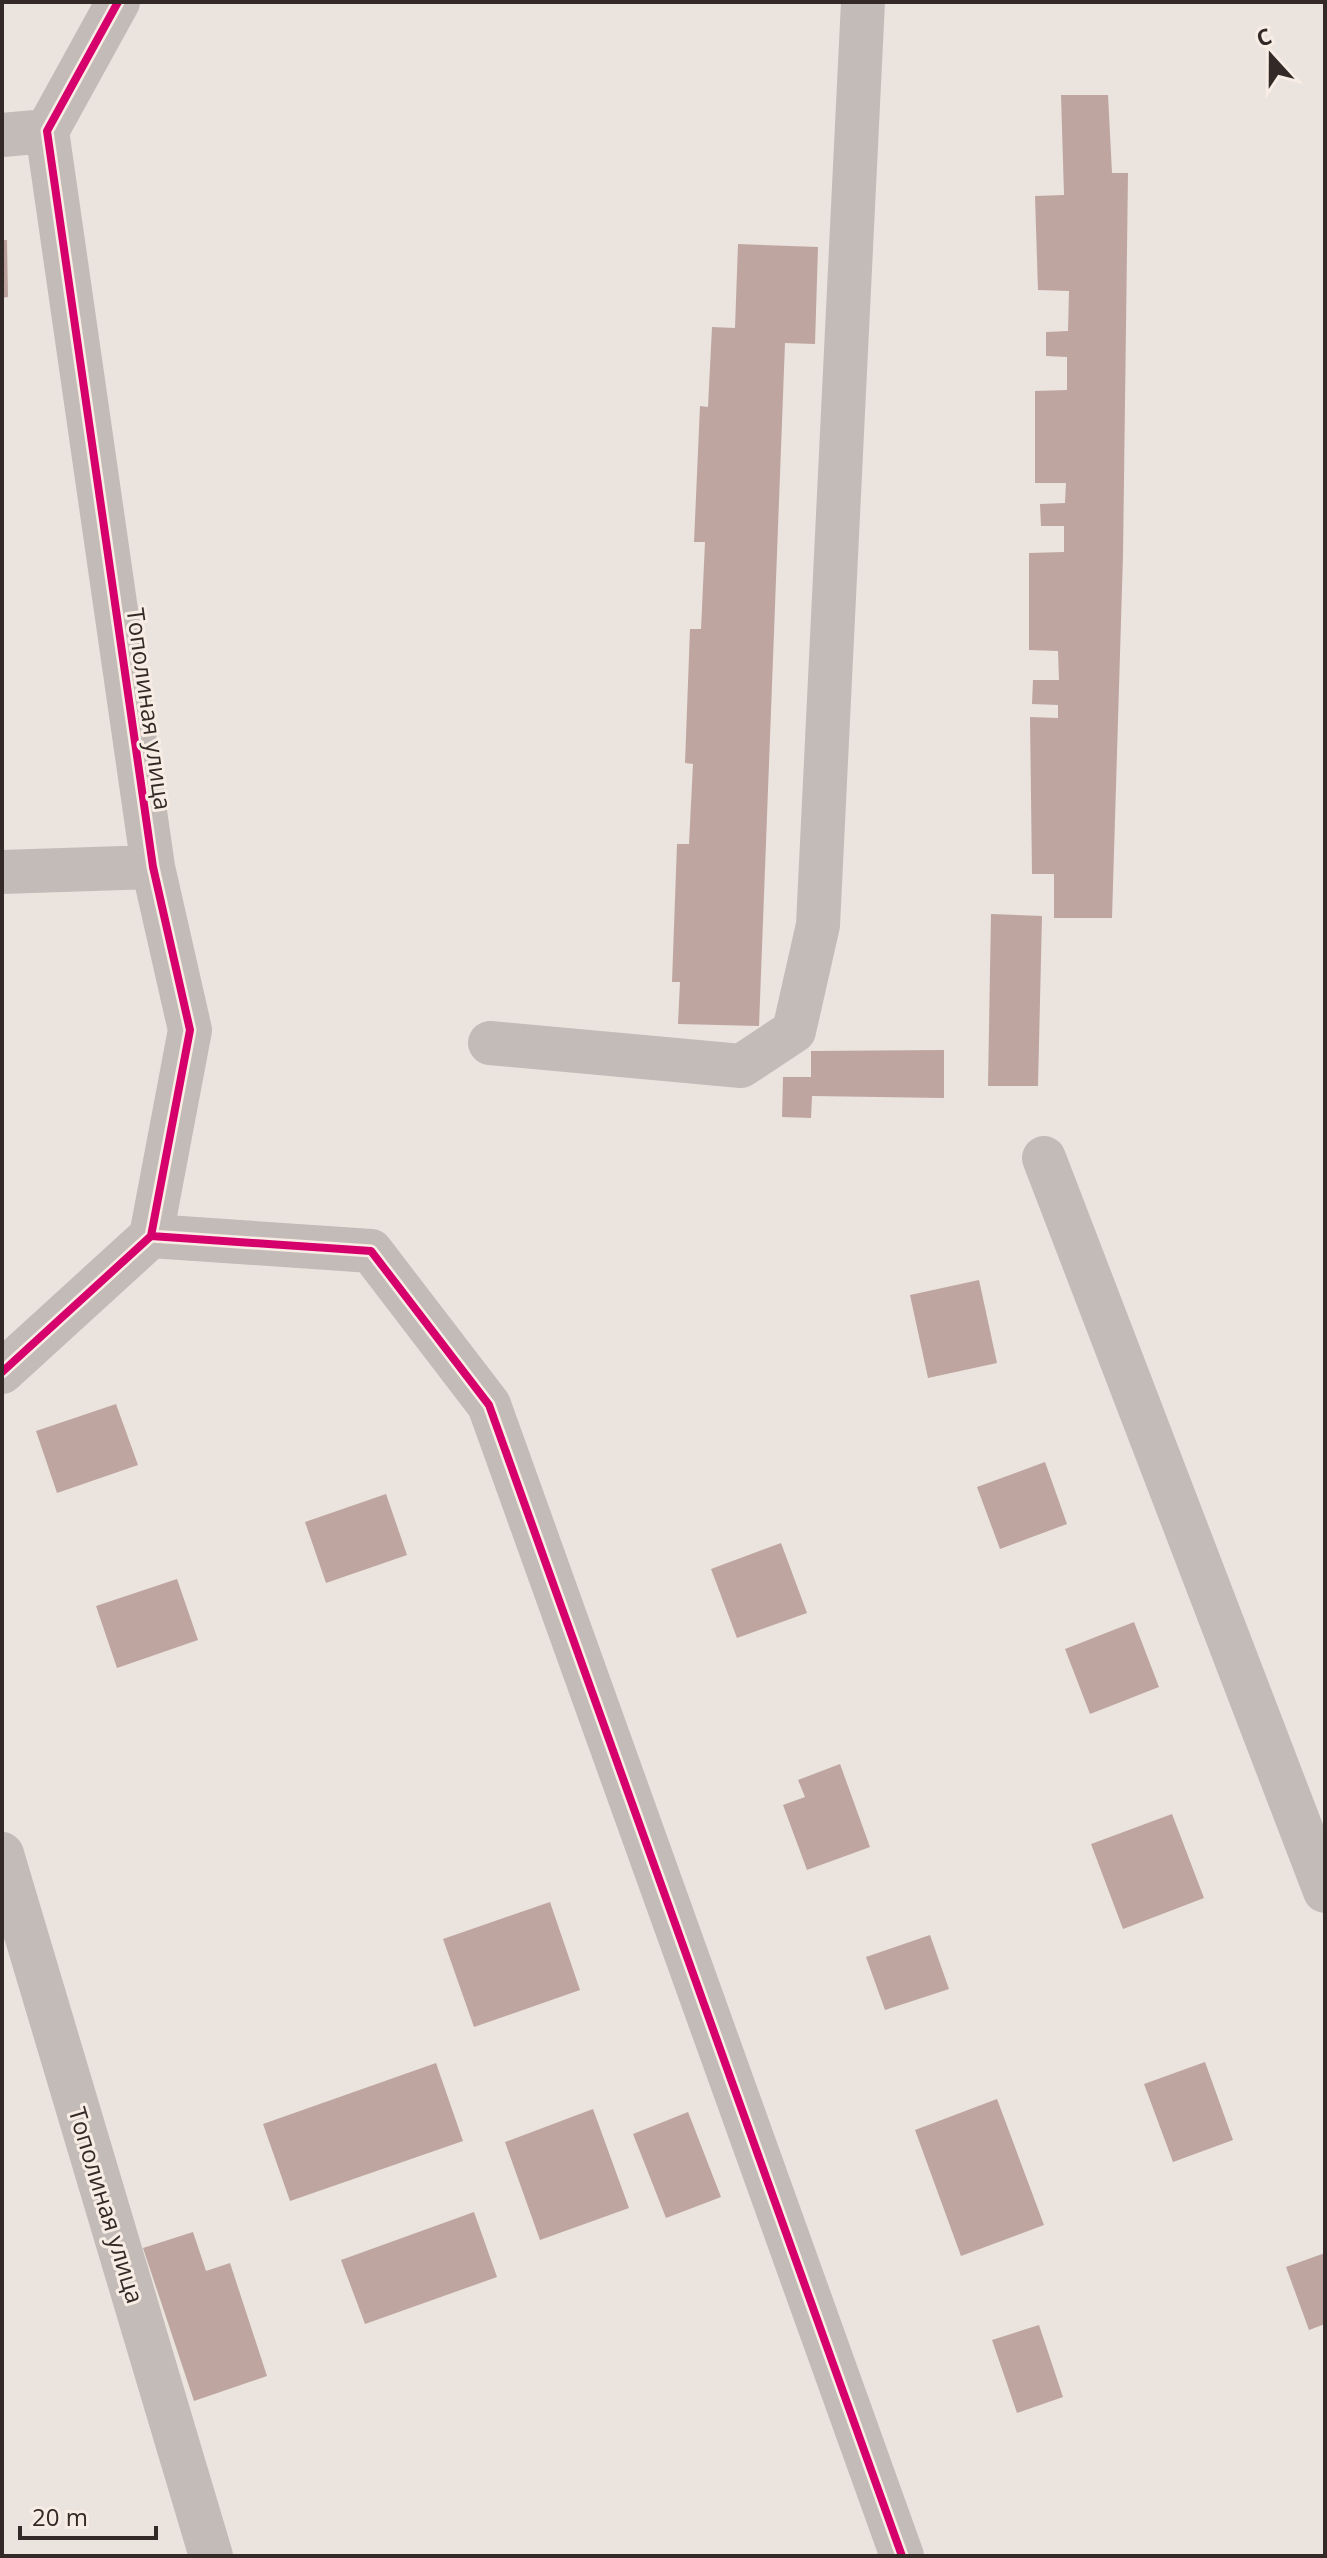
<svg xmlns="http://www.w3.org/2000/svg" width="1327" height="2558" viewBox="0 0 1327 2558" font-family="'Open Sans',sans-serif">
  <style>
    .building { fill: #bea5a0 }
    .lines { fill: none; stroke-linecap: round; stroke-linejoin: round }
    .minor { stroke: #c3bbb7; stroke-width: 44 }
    .cycleway-casing { stroke: #f8ede5; stroke-width: 13 }
    .cycleway { stroke: #d6006c; stroke-width: 8 }
    .labels { text-anchor: middle; dominant-baseline: central; stroke-width: 6; stroke-linejoin: round; paint-order: stroke }
    .street-label { font-size: 24px; fill: #332926; stroke: #f8ede5 }
  </style>
  <rect width="100%" height="100%" fill="#ebe3de"/>
  <path class="building" d="M 1061,95 L 1108,95 L 1112,173 L 1128,173 L 1123,555 L 1112,918 L 1054,918 L 1054,874 L 1032,874 L 1030,717 L 1058,718 L 1058,705 L 1032,704 L 1033,680 L 1059,680 L 1058,651 L 1029,650 L 1029,553 L 1064,552 L 1064,526 L 1041,526 L 1040,504 L 1065,503 L 1066,483 L 1035,483 L 1035,391 L 1067,390 L 1067,357 L 1046,356 L 1046,332 L 1068,331 L 1069,291 L 1038,290 L 1035,196 L 1064,195 Z
    M 2,240 L 7,240 L 8,297 L 2,298 Z
    M 738,244 L 818,247 L 815,344 L 785,343 L 759,1026 L 678,1024 L 680,982 L 672,982 L 677,844 L 689,844 L 693,764 L 685,763 L 690,629 L 701,629 L 705,542 L 694,542 L 700,406 L 708,407 L 712,327 L 735,328 Z
    M 991,914 L 1042,916 L 1038,1086 L 988,1086 Z
    M 944,1050 L 944,1098 L 812,1096 L 811,1118 L 782,1117 L 783,1077 L 811,1077 L 811,1051 Z
    M 979,1280 L 997,1363 L 928,1378 L 910,1295 Z
    M 116,1404 L 138,1465 L 57,1493 L 36,1431 Z
    M 1045,1462 L 1067,1524 L 1000,1549 L 977,1487 Z
    M 386,1494 L 407,1555 L 326,1583 L 305,1522 Z
    M 781,1543 L 807,1613 L 737,1638 L 711,1569 Z
    M 177,1579 L 198,1640 L 117,1668 L 96,1606 Z
    M 1134,1622 L 1159,1687 L 1090,1714 L 1065,1649 Z
    M 840,1764 L 870,1847 L 807,1870 L 783,1805 L 805,1797 L 798,1780 Z
    M 1172,1814 L 1204,1898 L 1123,1929 L 1091,1844 Z
    M 550,1902 L 580,1990 L 474,2027 L 443,1939 Z
    M 930,1935 L 949,1989 L 885,2010 L 866,1957 Z
    M 1205,2062 L 1233,2140 L 1173,2162 L 1144,2084 Z
    M 436,2063 L 463,2141 L 290,2201 L 263,2124 Z
    M 997,2099 L 1044,2225 L 961,2256 L 915,2130 Z
    M 593,2109 L 629,2208 L 540,2240 L 505,2142 Z
    M 688,2112 L 721,2197 L 666,2218 L 633,2134 Z
    M 474,2212 L 497,2277 L 365,2324 L 341,2260 Z
    M 193,2232 L 206,2271 L 230,2263 L 267,2376 L 194,2401 L 143,2248 Z
    M 1325,2253 L 1325,2324 L 1309,2330 L 1286,2267 Z
    M 1039,2325 L 1063,2397 L 1017,2413 L 992,2340 Z"/>
  <g class="lines">
    <path class="minor" d="M 2,135 L 47,131
      M 2,872 L 153,867
      M 490,1043 L 741,1066 L 794,1031 L 818,925 L 863,2
      M 1044,1158 L 1325,1891
      M 151,1236 L 371,1251 L 489,1405 L 902,2556
      M 2,1372 L 151,1236 L 190,1030 L 153,867 L 47,131 L 118,2
      M 2,1854 L 211,2556"/>
    <g class="cycleway-casing">
      <path id="cycleway" d="M 151,1236 L 371,1251 L 489,1405 L 902,2556
        M 2,1372 L 151,1236 L 190,1030 L 153,867 L 47,131 L 118,2"/>
    </g>
    <use href="#cycleway" class="cycleway"/>
  </g>
  <g class="labels">
    <g class="street-label">
      <text transform="translate(150 709) rotate(82)">Тополиная улица</text>
      <text transform="translate(107 2205) rotate(73)">Тополиная улица</text>
    </g>
  </g>
  <rect width="1327" height="2558" fill="none" stroke="#332926" stroke-width="8"/>
  <g transform="translate(1271 56) rotate(339)" stroke="#f8ede5" stroke-width="6" paint-order="stroke">
  <path d="M0-6L14 30L0 20L-14 30Z" fill="#332926"/>
  <text y="-12" font-size="22" font-weight="bold" text-anchor="middle" fill="#332926">С</text>
  </g>
  <path d="M20 2526v12h136v-12" fill="none" stroke="#332926" stroke-width="4"/>
  <text x="32" y="2526" font-size="24" fill="#332926" stroke="#f8ede5" stroke-width="6" paint-order="stroke">20 m</text>
</svg>
